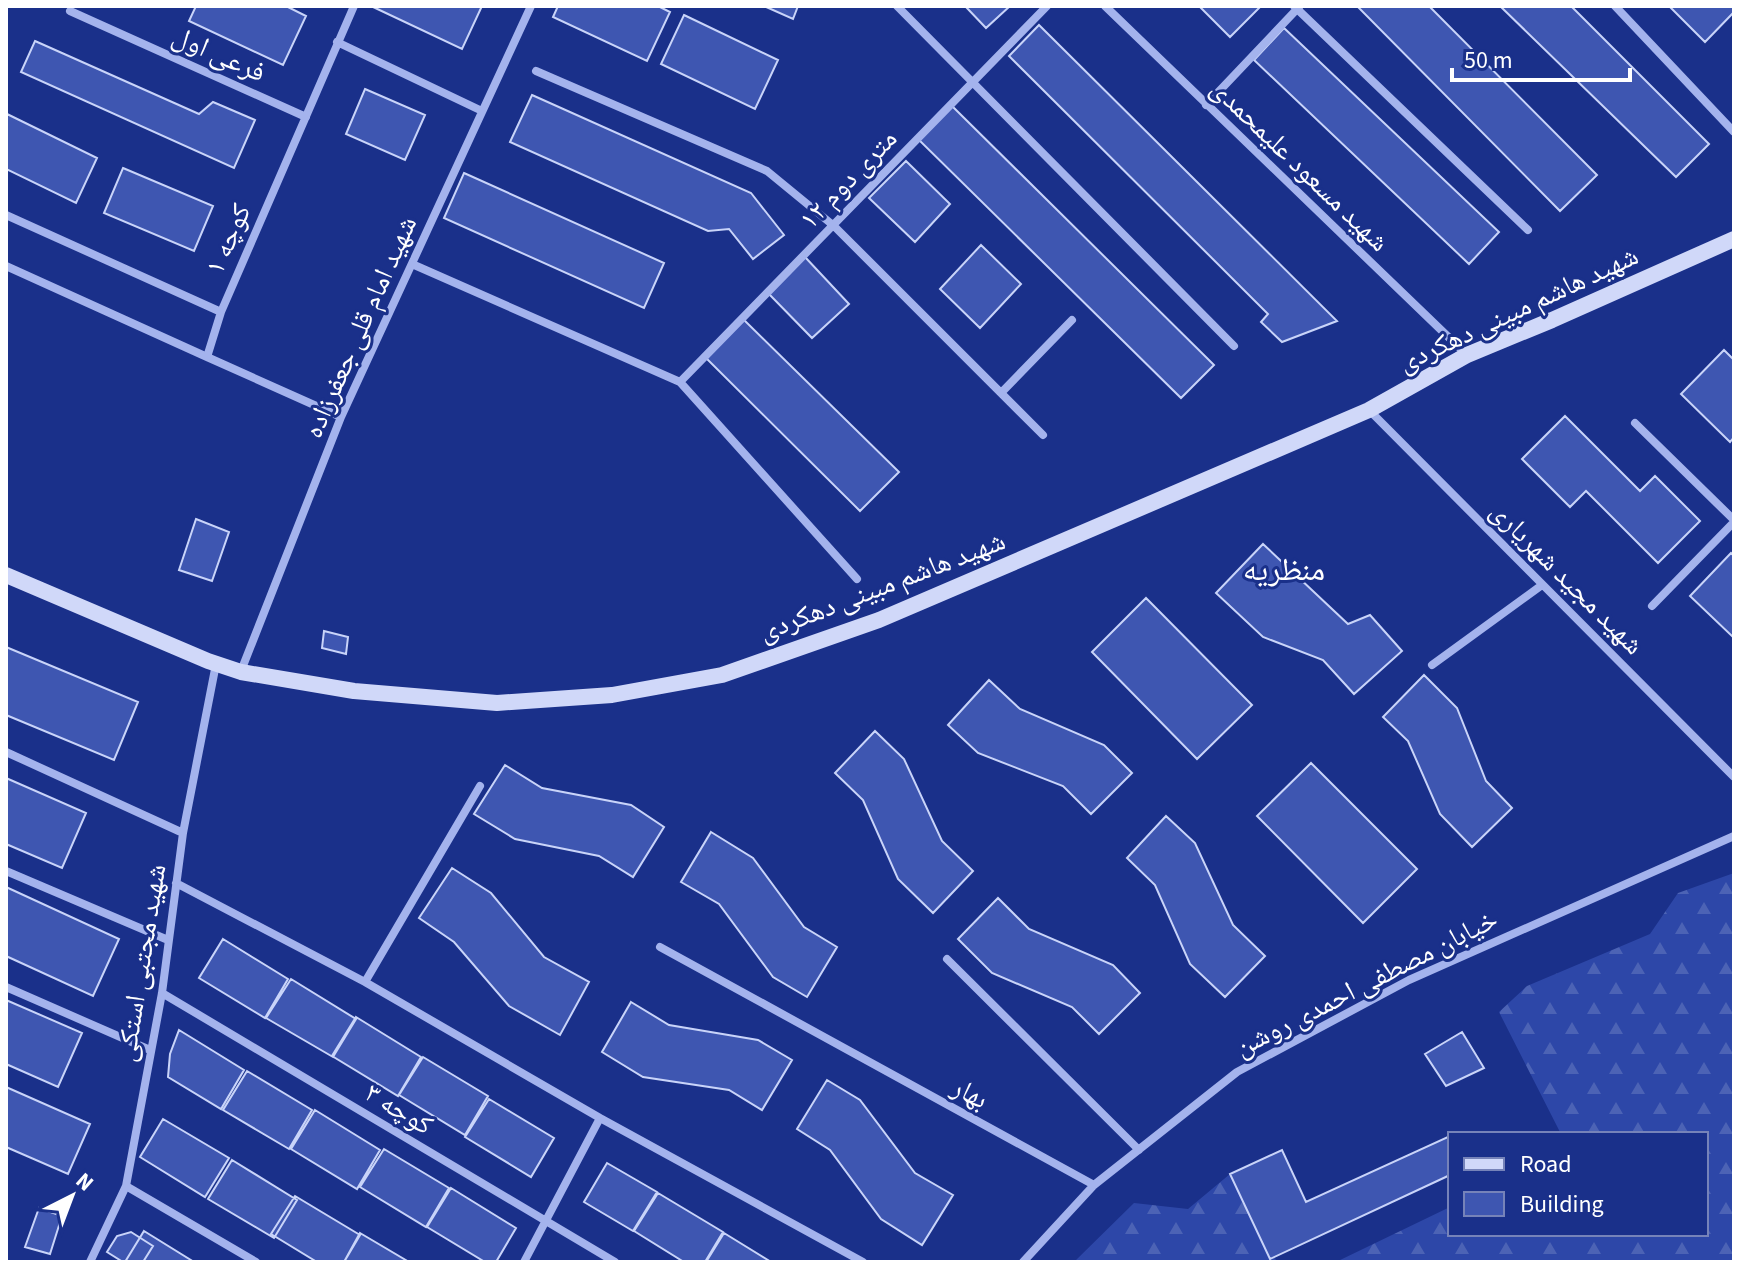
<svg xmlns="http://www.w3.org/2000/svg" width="1740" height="1268" viewBox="0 0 1740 1268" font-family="'Source Sans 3','Noto Naskh Arabic',sans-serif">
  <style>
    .forest { fill: url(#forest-firs) }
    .building { fill: #3e56b1; stroke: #c9d4f9; stroke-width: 2 }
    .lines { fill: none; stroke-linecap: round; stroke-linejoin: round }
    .minor { stroke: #a4b3ed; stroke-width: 8 }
    .secondary { stroke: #d0d8f9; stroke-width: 16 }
    .labels { text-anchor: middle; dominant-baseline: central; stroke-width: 6; stroke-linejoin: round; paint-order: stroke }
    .street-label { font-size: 28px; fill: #fff; stroke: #1a308a }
    .quarter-label { font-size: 32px; fill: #fff; stroke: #1a308a }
  </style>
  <defs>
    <pattern id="forest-firs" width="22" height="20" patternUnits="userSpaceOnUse" patternTransform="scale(2)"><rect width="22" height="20" fill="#2d47a8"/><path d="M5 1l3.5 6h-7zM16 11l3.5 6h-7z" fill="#4c63b5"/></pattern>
  </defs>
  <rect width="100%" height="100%" fill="#1a308a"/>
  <path class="forest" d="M 1734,873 L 1734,1262 L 1336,1262 L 1450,1207 L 1450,1234 L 1706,1234 L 1706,1134 L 1561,1134 L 1499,1012 L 1527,986 L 1650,934 L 1678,893 Z
    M 1230,1174 L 1277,1262 L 1074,1262 L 1134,1203 L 1188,1209 Z"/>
  <path class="building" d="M 196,6 L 286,6 L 306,16 L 283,65 L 189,21 Z
    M 371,6 L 482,6 L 462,49 Z
    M 558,6 L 658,6 L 670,12 L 647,61 L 553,17 Z
    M 764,6 L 798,6 L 793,19 Z
    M 965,6 L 1010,6 L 986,28 Z
    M 1199,6 L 1261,6 L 1230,37 Z
    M 1357,6 L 1429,6 L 1597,175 L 1560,211 Z
    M 1500,6 L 1571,6 L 1709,144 L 1676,177 Z
    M 1669,6 L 1734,6 L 1734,12 L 1705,42 Z
    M 684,15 L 778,60 L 755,109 L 661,64 Z
    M 1039,25 L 1337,321 L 1282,342 L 1261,322 L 1268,314 L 1009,56 Z
    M 1284,28 L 1499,232 L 1469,264 L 1254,60 Z
    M 35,41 L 199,114 L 213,102 L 255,120 L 234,168 L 21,72 Z
    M 365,89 L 425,115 L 405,160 L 346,134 Z
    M 532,95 L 751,193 L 784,235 L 753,259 L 729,229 L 708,231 L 510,142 Z
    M 950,104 L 1214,365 L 1181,398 L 917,138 Z
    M 7,114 L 97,158 L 76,203 L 6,169 Z
    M 906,161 L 950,204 L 915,242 L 869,198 Z
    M 123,168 L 213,206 L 194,251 L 104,213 Z
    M 464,173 L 664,263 L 644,308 L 444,218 Z
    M 981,245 L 1021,284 L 980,328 L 940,289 Z
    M 805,257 L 849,304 L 812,338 L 767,292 Z
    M 741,317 L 899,472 L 860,511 L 703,355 Z
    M 1724,350 L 1734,360 L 1734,437 L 1730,442 L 1681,394 Z
    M 1565,416 L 1640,491 L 1655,476 L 1700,521 L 1658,563 L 1586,491 L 1570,507 L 1522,459 Z
    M 196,519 L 229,532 L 212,581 L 179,570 Z
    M 1263,544 L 1348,624 L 1370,615 L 1402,651 L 1354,694 L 1323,660 L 1263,637 L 1216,593 Z
    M 1731,553 L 1734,556 L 1734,638 L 1690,596 Z
    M 1146,598 L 1252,705 L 1197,759 L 1092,652 Z
    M 324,631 L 348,637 L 346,654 L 322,648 Z
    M 6,647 L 138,702 L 114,760 L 6,715 Z
    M 1424,675 L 1457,708 L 1486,781 L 1512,808 L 1472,847 L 1440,814 L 1408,741 L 1383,717 Z
    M 989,680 L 1020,709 L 1104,745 L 1132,773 L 1091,814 L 1063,786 L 978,753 L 948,725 Z
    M 875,731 L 904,759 L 942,841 L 973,871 L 933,913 L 898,879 L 863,800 L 835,773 Z
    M 1311,763 L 1417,869 L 1363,923 L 1257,816 Z
    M 505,765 L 542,788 L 631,805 L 664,827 L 633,877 L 599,856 L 515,839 L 474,814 Z
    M 6,778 L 86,813 L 62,868 L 6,844 Z
    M 1166,816 L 1195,843 L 1233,925 L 1265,956 L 1225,997 L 1190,964 L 1155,885 L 1127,858 Z
    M 711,832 L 753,858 L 804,927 L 837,947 L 807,997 L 773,977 L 719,904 L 681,882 Z
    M 452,868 L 491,893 L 544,957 L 589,982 L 560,1035 L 509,1006 L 454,942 L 419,918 Z
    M 6,887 L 119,939 L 93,996 L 6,956 Z
    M 998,898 L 1029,929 L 1113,965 L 1140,993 L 1099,1034 L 1072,1007 L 992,973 L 958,939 Z
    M 223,939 L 288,979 L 265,1018 L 199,978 Z
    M 291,979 L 356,1019 L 333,1057 L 266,1018 Z
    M 6,1000 L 82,1033 L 58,1087 L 6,1064 Z
    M 631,1002 L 669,1025 L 758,1040 L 792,1060 L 762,1110 L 729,1090 L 643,1077 L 602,1052 Z
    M 356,1017 L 421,1057 L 398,1096 L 332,1056 Z
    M 179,1030 L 244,1070 L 221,1109 L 168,1077 L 170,1054 Z
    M 1462,1032 L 1484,1068 L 1446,1086 L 1425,1054 Z
    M 423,1057 L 488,1096 L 465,1135 L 399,1095 Z
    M 247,1071 L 312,1110 L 289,1149 L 223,1110 Z
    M 827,1080 L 860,1100 L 915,1173 L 953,1195 L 922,1245 L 881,1219 L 830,1150 L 797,1129 Z
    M 6,1087 L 90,1124 L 68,1174 L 6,1147 Z
    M 489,1099 L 554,1138 L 531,1177 L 465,1137 Z
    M 315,1110 L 380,1150 L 357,1189 L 291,1149 Z
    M 163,1119 L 229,1158 L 205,1197 L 140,1157 Z
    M 1450,1136 L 1450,1175 L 1270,1259 L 1230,1174 L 1282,1150 L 1306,1202 Z
    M 384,1149 L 449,1188 L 426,1227 L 360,1187 Z
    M 232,1160 L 297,1200 L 274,1238 L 208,1199 Z
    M 607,1163 L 657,1192 L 633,1231 L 584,1202 Z
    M 451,1188 L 516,1228 L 496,1262 L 485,1262 L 427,1227 Z
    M 658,1193 L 723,1232 L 705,1262 L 684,1262 L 634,1231 Z
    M 295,1196 L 360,1235 L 344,1262 L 317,1262 L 271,1234 Z
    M 39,1208 L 62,1216 L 50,1254 L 25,1247 Z
    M 144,1231 L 194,1262 L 125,1262 Z
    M 131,1232 L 153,1246 L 143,1262 L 123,1262 L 107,1252 L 117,1236 Z
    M 360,1233 L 409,1262 L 344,1262 Z
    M 724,1233 L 771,1262 L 706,1262 Z"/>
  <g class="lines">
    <path class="minor" d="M 897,6 L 1234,346
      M 1105,6 L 1466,354
      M 1294,6 L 1528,230
      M 1615,6 L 1734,132
      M 70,11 L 306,117
      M 337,42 L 482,111
      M 536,71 L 767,171 L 834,226 L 1043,435
      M 1206,105 L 1299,7
      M 6,215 L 221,312
      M 412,264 L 680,382 L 857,579
      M 6,266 L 207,357
      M 680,382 L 1047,6
      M 1001,393 L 1072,320
      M 1369,410 L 1734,777
      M 341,417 L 207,357 L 221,312 L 354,6
      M 1635,423 L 1734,520
      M 1652,606 L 1734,522
      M 1432,665 L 1542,585
      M 241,671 L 341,417 L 531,6
      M 6,752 L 183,833
      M 6,871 L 168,940
      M 176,883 L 365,982 L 600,1118 L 863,1262
      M 660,947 L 1094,1185
      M 947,959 L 1139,1150
      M 365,982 L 480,786
      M 6,987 L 150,1050
      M 162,993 L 615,1262
      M 126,1186 L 256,1262
      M 90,1262 L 126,1186 L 162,993 L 183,833 L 216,664
      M 524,1262 L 600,1118
      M 1023,1262 L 1094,1185 L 1237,1072 L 1409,980 L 1734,836"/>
    <path class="secondary" d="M 6,575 L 208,661 L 241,672 L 354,691 L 497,703 L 612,695 L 722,675 L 879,620 L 1369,410 L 1467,355 L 1552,320 L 1734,239"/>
  </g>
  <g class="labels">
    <g class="street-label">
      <text transform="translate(219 54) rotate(24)">فرعی اول</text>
      <text transform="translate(1300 165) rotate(44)">شهید مسعود علیمحمدی</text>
      <text transform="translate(848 179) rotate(-46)">۱۲ متری دوم</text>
      <text transform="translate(228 239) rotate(-66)">کوچه ۱</text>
      <text transform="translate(1518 309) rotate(-25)">شهید هاشم مبینی دهکردی</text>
      <text transform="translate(360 327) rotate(-66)">شهید امام قلی جعفرزاده</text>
      <text transform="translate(1567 578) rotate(45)">شهید مجید شهریاری</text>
      <text transform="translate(882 586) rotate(-21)">شهید هاشم مبینی دهکردی</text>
      <text transform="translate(141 963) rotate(-81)">شهید مجتبی استکی</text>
      <text transform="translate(1366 983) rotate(-27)">خیابان مصطفی احمدی روشن</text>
      <text transform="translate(970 1093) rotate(28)">بهار</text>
      <text transform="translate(399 1109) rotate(31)">کوچه ۳</text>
    </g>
    <g class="quarter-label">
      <text x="1284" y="570">منظریه</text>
    </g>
  </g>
  <rect width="1740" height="1268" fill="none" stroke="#ffffff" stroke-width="16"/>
  <rect x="1448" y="1132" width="260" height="104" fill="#1a308a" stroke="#7683b9" stroke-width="2"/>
  <rect x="1464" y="1158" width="40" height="12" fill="#d0d8f9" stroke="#7683b9" stroke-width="2"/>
  <text x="1520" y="1172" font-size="24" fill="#ffffff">Road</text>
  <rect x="1464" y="1192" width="40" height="24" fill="#3e56b1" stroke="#7683b9" stroke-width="2"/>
  <text x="1520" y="1212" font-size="24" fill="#ffffff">Building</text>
  <g transform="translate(72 1196) rotate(42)" stroke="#1a308a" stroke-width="6" paint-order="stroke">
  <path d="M0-6L14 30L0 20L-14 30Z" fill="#ffffff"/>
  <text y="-12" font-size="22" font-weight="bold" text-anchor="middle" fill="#ffffff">N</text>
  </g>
  <path d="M1452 68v12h178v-12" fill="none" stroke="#ffffff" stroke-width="4"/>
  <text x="1464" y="68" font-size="24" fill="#ffffff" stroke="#1a308a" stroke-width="6" paint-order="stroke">50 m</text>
</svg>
